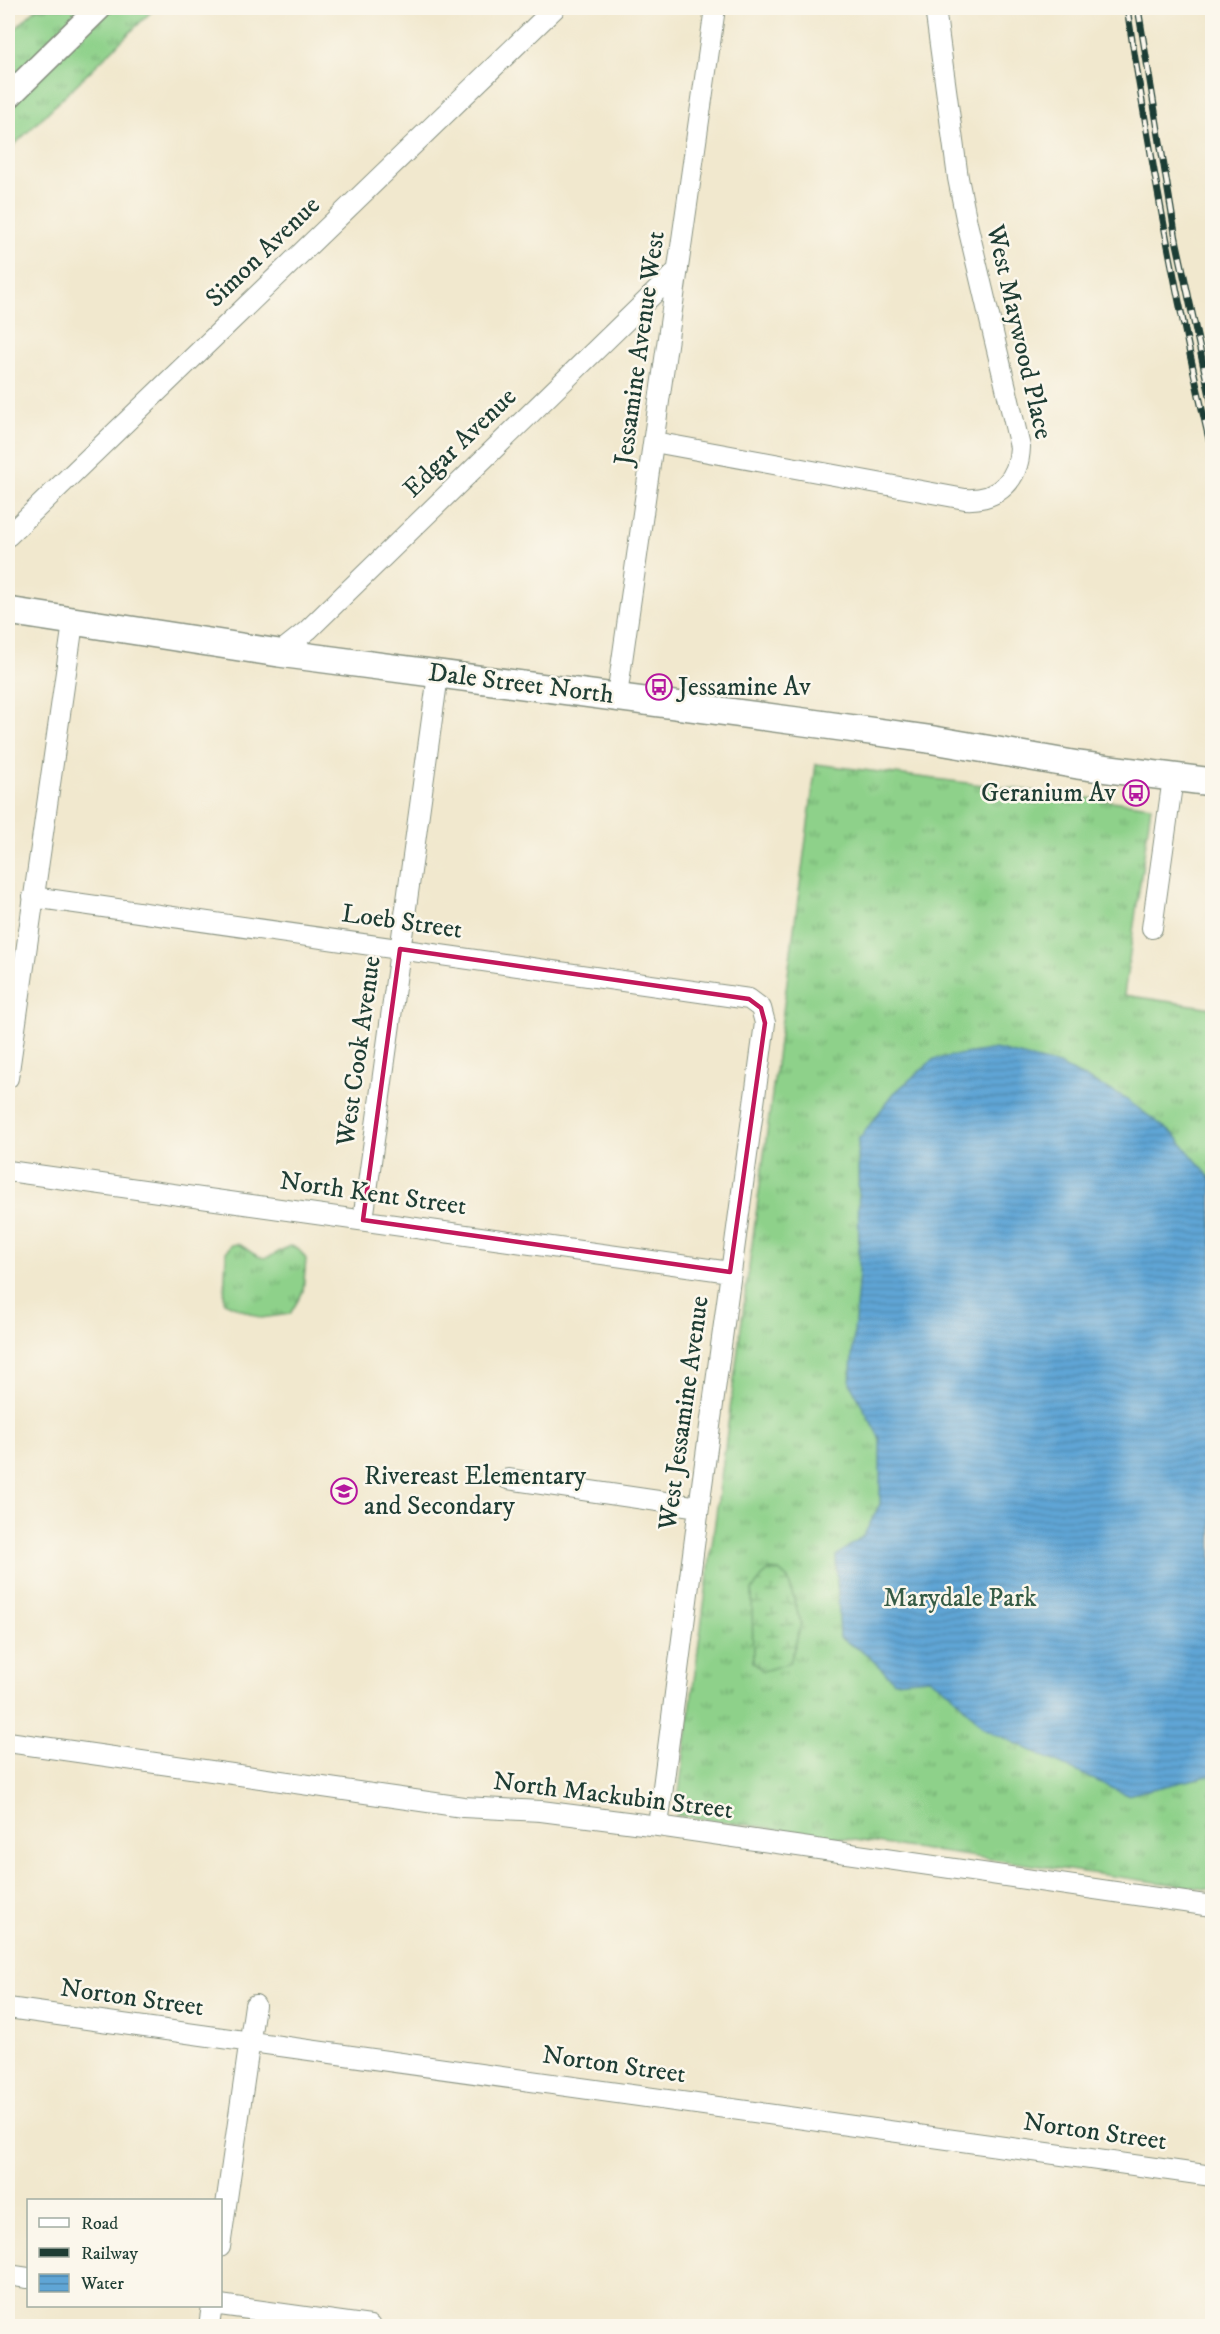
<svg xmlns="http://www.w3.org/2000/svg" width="1220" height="2334" viewBox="0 0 1220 2334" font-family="'IM FELL DW Pica',serif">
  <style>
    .grass { fill: url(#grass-tufts); stroke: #56875f; stroke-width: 1.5 }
    .wetland { fill: url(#wetland-marsh); stroke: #56875f; stroke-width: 1.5 }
    .water { fill: url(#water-rules); stroke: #3f7184; stroke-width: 1.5 }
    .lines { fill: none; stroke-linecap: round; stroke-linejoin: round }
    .minor-casing { stroke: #889281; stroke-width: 22 }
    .tertiary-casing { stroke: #889281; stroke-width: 27 }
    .secondary-casing { stroke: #889281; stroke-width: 30 }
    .minor { stroke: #fff; stroke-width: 20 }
    .tertiary { stroke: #fff; stroke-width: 24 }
    .secondary { stroke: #fff; stroke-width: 27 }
    .rail-casing { stroke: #1f3d34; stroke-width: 7 }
    .rail { stroke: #fbf7ec; stroke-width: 4.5; stroke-dasharray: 14; stroke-linecap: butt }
    .marked { fill: none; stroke: #c2185b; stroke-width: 4.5; stroke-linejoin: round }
    .labels { text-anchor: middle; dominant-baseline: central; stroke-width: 5; stroke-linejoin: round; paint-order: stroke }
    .street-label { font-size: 26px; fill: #1f3d34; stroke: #fbf7ec }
    .poi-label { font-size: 26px; fill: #1f3d34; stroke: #fbf7ec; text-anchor: start }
    .park-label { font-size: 26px; fill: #355b45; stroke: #fbf7ec }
  </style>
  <defs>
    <pattern id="grass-tufts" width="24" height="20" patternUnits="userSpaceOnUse" patternTransform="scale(1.5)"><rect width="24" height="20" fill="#8ed18a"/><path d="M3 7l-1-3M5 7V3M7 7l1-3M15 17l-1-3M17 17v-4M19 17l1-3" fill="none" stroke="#73ab72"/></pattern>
    <pattern id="wetland-marsh" width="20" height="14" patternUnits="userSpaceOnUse" patternTransform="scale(1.5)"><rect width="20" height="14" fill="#8ed18a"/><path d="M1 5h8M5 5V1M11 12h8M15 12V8" fill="none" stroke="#73ab72"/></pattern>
    <pattern id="water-rules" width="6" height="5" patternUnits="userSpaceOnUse" patternTransform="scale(1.5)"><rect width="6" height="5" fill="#5fa5d5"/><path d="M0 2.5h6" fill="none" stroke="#4e88ae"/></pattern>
  </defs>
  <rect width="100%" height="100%" fill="#fbf7ec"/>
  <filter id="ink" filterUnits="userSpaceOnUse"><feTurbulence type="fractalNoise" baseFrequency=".0167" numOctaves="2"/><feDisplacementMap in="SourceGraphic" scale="12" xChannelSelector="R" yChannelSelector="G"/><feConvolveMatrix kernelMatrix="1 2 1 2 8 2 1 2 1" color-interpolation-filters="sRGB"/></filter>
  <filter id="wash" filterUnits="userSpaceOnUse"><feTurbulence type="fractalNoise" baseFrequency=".008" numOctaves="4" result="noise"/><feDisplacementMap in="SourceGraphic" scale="24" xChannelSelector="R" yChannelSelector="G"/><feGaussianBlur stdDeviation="1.35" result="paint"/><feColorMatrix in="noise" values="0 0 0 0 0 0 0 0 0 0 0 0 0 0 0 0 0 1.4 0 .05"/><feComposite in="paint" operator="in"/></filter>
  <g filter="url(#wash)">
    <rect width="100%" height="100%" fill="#f1e8ce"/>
    <path class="grass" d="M 37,8 L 155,8 L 8,151 L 8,36 Z
      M 816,764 L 1151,806 L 1124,995 L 1212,1008 L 1212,1890 L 676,1815 Z
      M 237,1244 C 247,1246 257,1261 268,1257 C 276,1255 282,1249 290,1246 L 298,1248 L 306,1259 L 303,1292 L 290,1314 L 261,1318 L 224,1302 L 226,1252 L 231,1245 Z"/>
    <path class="wetland" d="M 768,1570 L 779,1571 L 788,1579 L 801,1624 L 790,1663 L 763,1671 L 753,1662 L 752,1590 Z"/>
    <path class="water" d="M 995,1049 L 1059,1065 L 1120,1095 L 1175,1135 L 1212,1180 L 1212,1775 L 1127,1795 L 985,1729 L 952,1694 L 929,1678 L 894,1681 L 864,1652 L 840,1638 L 836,1556 L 864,1535 L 880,1504 L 880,1439 L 850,1383 L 859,1271 L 858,1140 L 894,1093 L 934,1059 Z"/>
  </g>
  <g filter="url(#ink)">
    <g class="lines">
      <g class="minor-casing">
        <path id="minor" d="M 654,442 L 965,499 C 999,501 1019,479 1020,447 L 967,223 L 958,178 L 935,8
          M 8,536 L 555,8
          M 279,653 L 308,630 L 678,270
          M 617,696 L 715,8
          M 33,897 L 749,999 L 761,1008 L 765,1023 L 699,1507 L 658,1826
          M 1152,928 L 1173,778
          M 8,1078 L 73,623
          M 8,1171 L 730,1272
          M 363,1220 L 438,675
          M 508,1479 L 699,1507
          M 8,1742 L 463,1807 L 541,1811 L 658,1826 L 1212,1906
          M 8,2008 L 1212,2176
          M 220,2247 L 255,2005
          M 8,2275 L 28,2278
          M 220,2305 L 370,2326
          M 209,2326 L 212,2306"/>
      </g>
      <g class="tertiary-casing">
        <path id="tertiary" d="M 8,97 L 99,8"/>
      </g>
      <g class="secondary-casing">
        <path id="secondary" d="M 8,611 L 279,653 L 797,721 L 928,739 L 1078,765 L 1212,782"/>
      </g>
      <use href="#minor" class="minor"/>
      <use href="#tertiary" class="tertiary"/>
      <use href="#secondary" class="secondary"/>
      <g class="rail-casing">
        <path id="rail" d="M 1127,8 C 1150,157 1177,305 1212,452
          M 1138,8 L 1176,239 L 1212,405"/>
      </g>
      <use href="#rail" class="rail"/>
    </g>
  </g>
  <path class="marked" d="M 400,949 L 749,999 L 761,1008 L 765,1023 L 730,1272 L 363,1220 Z"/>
  <defs>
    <g id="bus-ring" transform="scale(1.35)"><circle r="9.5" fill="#fbf7ec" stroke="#b5179e" stroke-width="1.5"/><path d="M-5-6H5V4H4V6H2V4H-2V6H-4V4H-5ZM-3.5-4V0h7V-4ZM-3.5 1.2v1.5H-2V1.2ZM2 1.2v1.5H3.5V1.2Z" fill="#b5179e"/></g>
    <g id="school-ring" transform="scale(1.35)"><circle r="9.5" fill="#fbf7ec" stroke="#b5179e" stroke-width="1.5"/><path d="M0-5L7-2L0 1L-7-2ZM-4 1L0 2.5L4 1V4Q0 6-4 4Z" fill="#b5179e"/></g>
  </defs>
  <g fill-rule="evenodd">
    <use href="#bus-ring" x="659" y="687"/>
    <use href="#bus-ring" x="1136" y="793"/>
    <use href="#school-ring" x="344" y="1491"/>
  </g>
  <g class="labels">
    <g class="street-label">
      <text transform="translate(263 252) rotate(-44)">Simon Avenue</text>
      <text transform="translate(1019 332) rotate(77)">West Maywood Place</text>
      <text transform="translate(640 348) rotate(-82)">Jessamine Avenue West</text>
      <text transform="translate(460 443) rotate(-44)">Edgar Avenue</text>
      <text transform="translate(521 684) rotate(7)">Dale Street North</text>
      <text transform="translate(402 922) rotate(8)">Loeb Street</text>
      <text transform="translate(359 1051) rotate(-82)">West Cook Avenue</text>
      <text transform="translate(373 1194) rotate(8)">North Kent Street</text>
      <text transform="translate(684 1413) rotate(-82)">West Jessamine Avenue</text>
      <text transform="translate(613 1796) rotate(7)">North Mackubin Street</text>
      <text transform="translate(132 1998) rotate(8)">Norton Street</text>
      <text transform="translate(614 2065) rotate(8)">Norton Street</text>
      <text transform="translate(1095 2132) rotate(8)">Norton Street</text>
    </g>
    <g class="poi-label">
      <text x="678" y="687">Jessamine Av</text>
      <text x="1116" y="793" text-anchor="end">Geranium Av</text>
      <text x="364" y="1476">Rivereast Elementary<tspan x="364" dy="30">and Secondary</tspan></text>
    </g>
    <g class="park-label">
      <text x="960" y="1598">Marydale Park</text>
    </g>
  </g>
  <rect width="1220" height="2334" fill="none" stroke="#fbf7ec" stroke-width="30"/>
  <rect x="27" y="2199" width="195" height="108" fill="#fbf7ec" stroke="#a3ada2" stroke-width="1.5"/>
  <rect x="39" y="2218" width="30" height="9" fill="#ffffff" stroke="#a3ada2" stroke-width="1.5"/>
  <text x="81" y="2229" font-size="18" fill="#1f3d34">Road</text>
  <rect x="39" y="2248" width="30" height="9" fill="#1f3d34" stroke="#a3ada2" stroke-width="1.5"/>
  <text x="81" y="2259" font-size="18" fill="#1f3d34">Railway</text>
  <rect x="39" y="2274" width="30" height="18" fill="url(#water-rules)" stroke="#a3ada2" stroke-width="1.5"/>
  <text x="81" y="2289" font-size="18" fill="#1f3d34">Water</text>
</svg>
